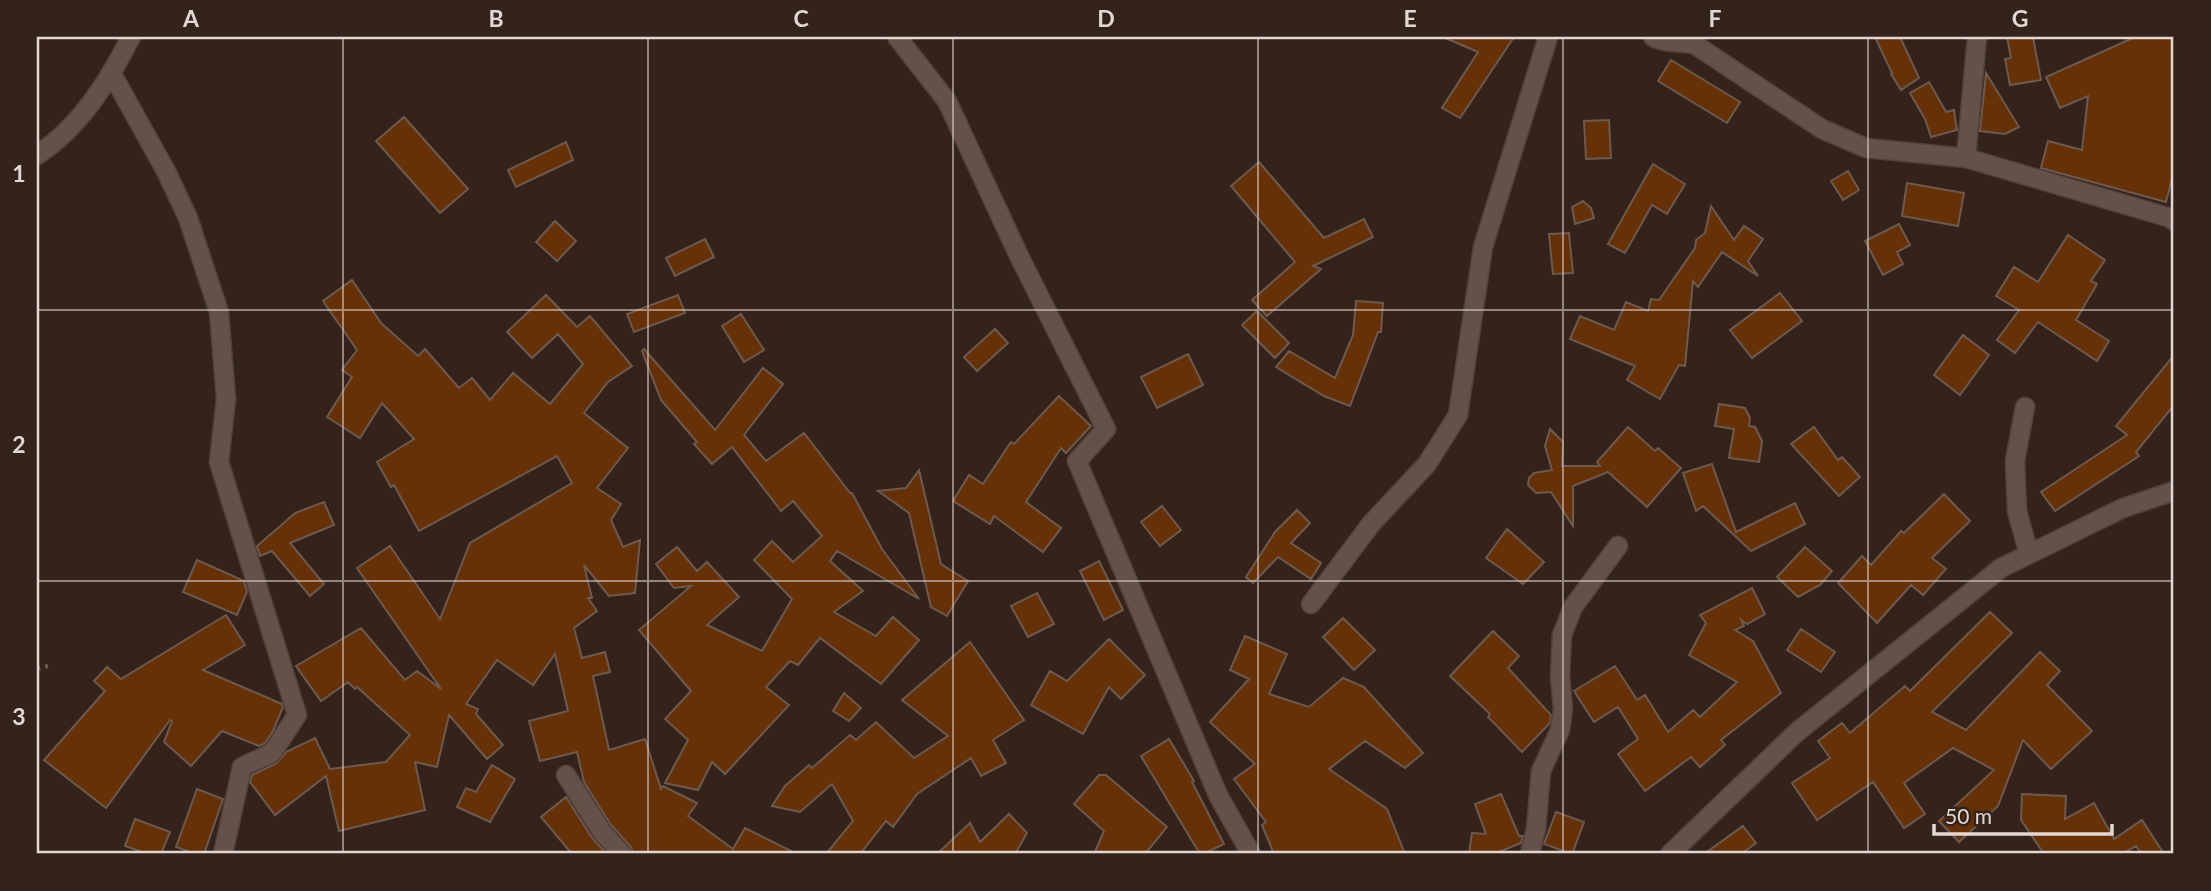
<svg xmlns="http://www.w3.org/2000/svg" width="2211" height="891" viewBox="0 0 2211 891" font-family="Lato,sans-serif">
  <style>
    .building { fill: #663107; stroke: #6d5a4f; stroke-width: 2 }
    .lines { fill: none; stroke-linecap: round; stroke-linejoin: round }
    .minor-casing { stroke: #4f413b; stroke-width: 21 }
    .path { stroke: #6a5b54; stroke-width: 4.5; stroke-dasharray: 3.5 5; stroke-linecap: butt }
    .minor { stroke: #655149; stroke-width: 18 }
    .grid { fill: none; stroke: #e3d7d2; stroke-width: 2; stroke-opacity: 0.55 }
    .neatline { fill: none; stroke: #e3d7d2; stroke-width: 2.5 }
    .grid-label { font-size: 23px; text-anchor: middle; font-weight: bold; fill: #e3d7d2 }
  </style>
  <rect width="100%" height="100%" fill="#34231b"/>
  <path class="building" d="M 1443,37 L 1514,37 L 1460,118 L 1442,108 L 1478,52 Z
    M 1875,37 L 1900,37 L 1919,78 L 1901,90 L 1891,74 L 1892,73 Z
    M 2007,37 L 2033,37 L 2041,80 L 2010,85 L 2005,59 L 2011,58 Z
    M 2135,37 L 2174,37 L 2174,171 L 2166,202 L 2041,168 L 2048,141 L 2082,150 L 2088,96 L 2060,108 L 2046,77 Z
    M 1671,60 L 1740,102 L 1727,123 L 1658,81 Z
    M 1986,73 L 2019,127 L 2005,134 L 1980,131 Z
    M 1929,82 L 1946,112 L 1954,110 L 1957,130 L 1931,137 L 1925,119 L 1910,93 Z
    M 404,117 L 468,189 L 440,213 L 376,141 Z
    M 1609,120 L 1611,158 L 1586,159 L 1584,121 Z
    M 566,142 L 573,160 L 516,187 L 508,170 Z
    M 1259,162 L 1324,238 L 1364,219 L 1373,237 L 1313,266 L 1321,269 L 1267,316 L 1252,300 L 1295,262 L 1231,186 Z
    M 1653,164 L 1685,184 L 1667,214 L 1652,205 L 1625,253 L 1608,244 Z
    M 1848,171 L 1859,190 L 1843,200 L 1831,181 Z
    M 1907,183 L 1964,193 L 1958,226 L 1902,216 Z
    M 1583,201 L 1591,208 L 1594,218 L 1575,224 L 1572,207 Z
    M 1711,206 L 1734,240 L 1744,226 L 1763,239 L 1748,261 L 1758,276 L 1722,252 L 1698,287 L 1693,281 L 1685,366 L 1679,365 L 1660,399 L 1627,380 L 1635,366 L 1570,339 L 1580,316 L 1614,330 L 1626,302 L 1648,311 L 1651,299 L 1659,300 L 1695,248 L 1696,240 L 1705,233 Z
    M 555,221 L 576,241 L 557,261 L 536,242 Z
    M 1899,224 L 1910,245 L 1897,252 L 1903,264 L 1883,275 L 1865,241 Z
    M 1569,233 L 1573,273 L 1553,274 L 1549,234 Z
    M 2068,235 L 2105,260 L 2091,281 L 2097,284 L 2076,320 L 2109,341 L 2097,361 L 2038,322 L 2015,353 L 1997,340 L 2019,310 L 1996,296 L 2014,267 L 2038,282 Z
    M 705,239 L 714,257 L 675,276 L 666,258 Z
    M 352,280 L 381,323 L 418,356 L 425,349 L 459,388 L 472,378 L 490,400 L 513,373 L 550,404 L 583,364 L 558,334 L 532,358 L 507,332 L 546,295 L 577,327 L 590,316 L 632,366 L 608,382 L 584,413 L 628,448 L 597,488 L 621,504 L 611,520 L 623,547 L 640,540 L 635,593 L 609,596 L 584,565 L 592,598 L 588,598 L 597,611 L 574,628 L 582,658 L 605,652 L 610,672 L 593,676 L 609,750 L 645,739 L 661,789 L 663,786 L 697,803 L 688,816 L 733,849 L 745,828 L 797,854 L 633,854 L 631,847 L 611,825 L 584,782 L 577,752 L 540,761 L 529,721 L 568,711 L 555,654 L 533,685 L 497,660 L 466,704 L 478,709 L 476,714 L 503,745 L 487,759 L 449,715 L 437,767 L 415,762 L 425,810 L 339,831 L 326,776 L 275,815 L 250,782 L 252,775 L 277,763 L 286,752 L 315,738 L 330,769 L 386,762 L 410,735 L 357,687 L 355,689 L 348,682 L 321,701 L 296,666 L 361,628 L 405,680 L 417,671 L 441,689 L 357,568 L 390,546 L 440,619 L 470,543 L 572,483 L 557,456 L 419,531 L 394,485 L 391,487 L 377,462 L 414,439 L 382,403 L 360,438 L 327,417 L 352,377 L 342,370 L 357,350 L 323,301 Z
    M 1780,293 L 1802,321 L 1752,358 L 1730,330 Z
    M 678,295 L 685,313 L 634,332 L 627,314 Z
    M 1356,301 L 1383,303 L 1381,332 L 1378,332 L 1350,406 L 1324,396 L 1276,367 L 1289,351 L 1335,378 L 1353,335 Z
    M 1257,311 L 1289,343 L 1275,358 L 1242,325 Z
    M 741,314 L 764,350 L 744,362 L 722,326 Z
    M 995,329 L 1008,343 L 977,371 L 964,357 Z
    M 1963,335 L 1989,355 L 1960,395 L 1934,375 Z
    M 644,349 L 715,430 L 763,368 L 783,384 L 744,435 L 766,461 L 804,433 L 850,493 L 852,493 L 882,549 L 919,599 L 837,551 L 830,561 L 863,591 L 834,612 L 876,636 L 893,617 L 919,640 L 881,684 L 820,638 L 798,665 L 790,661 L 766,687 L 789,705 L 725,774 L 712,762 L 698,790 L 665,783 L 688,740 L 665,719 L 691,691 L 639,630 L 691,586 L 674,588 L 656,564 L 677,547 L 697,571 L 707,562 L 739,597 L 707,625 L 762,651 L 792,599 L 754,560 L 772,541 L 793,562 L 822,536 L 793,501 L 781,511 L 732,447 L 712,464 L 694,444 L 697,442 L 661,400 L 642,351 Z
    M 1188,354 L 1203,385 L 1157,408 L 1141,377 Z
    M 2174,355 L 2174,405 L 2136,452 L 2139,456 L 2055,511 L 2041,492 L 2127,435 L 2116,426 Z
    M 1059,396 L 1091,426 L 1066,453 L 1061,448 L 1026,502 L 1061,528 L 1043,552 L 994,516 L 990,524 L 953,501 L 969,475 L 983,484 L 1011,442 L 1014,444 Z
    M 1719,404 L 1745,408 L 1750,418 L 1749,426 L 1755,427 L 1762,441 L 1759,462 L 1729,458 L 1734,429 L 1715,426 Z
    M 1628,427 L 1655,451 L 1658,448 L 1681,468 L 1647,507 L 1608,472 L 1573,486 L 1573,526 L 1551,492 L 1536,493 L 1528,485 L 1529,478 L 1534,473 L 1552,470 L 1545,446 L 1550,429 L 1563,442 L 1562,466 L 1600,466 L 1597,462 Z
    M 1814,427 L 1838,460 L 1842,457 L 1860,477 L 1839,496 L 1791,444 Z
    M 1712,464 L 1736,532 L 1795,503 L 1805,524 L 1751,551 L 1703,506 L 1696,511 L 1683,473 Z
    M 919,470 L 941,564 L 968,581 L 947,616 L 931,607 L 909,513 L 878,491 L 906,488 Z
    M 1944,494 L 1970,521 L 1932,558 L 1946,569 L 1923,595 L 1911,585 L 1877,623 L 1838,583 L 1862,556 L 1871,565 L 1901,531 L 1904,533 Z
    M 324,502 L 334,525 L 290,543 L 324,584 L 310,596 L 272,551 L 260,556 L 257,546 L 295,513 Z
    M 1162,506 L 1181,530 L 1160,546 L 1141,522 Z
    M 1297,510 L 1310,523 L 1291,543 L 1321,563 L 1311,579 L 1278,557 L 1253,583 L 1246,577 L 1275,532 Z
    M 1507,529 L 1544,562 L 1523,584 L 1486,558 Z
    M 1805,547 L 1832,571 L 1820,585 L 1798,597 L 1777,577 Z
    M 197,560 L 244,581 L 247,592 L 237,615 L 183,592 Z
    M 1099,561 L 1123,610 L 1104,620 L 1080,571 Z
    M 1752,588 L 1765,614 L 1747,624 L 1741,620 L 1744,626 L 1735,630 L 1753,641 L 1781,693 L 1721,740 L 1725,745 L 1700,767 L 1691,757 L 1645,791 L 1618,754 L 1638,739 L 1618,707 L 1594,722 L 1574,691 L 1615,666 L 1637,700 L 1645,695 L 1668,732 L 1693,710 L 1700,717 L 1737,682 L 1689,655 L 1706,623 L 1700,615 Z
    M 1037,593 L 1054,624 L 1028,637 L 1011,606 Z
    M 1990,612 L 2012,633 L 1932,712 L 1966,730 L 2040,652 L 2060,671 L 2047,685 L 2092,731 L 2051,769 L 2023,740 L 1998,806 L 1959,842 L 1939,821 L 1994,770 L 1953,748 L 1904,783 L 1925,814 L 1904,828 L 1873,782 L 1817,820 L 1792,783 L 1830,758 L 1818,741 L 1842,723 L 1850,733 L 1905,686 L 1910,691 Z
    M 226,615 L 245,645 L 203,670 L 282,704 L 283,707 L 273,731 L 264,744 L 259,746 L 222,731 L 191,766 L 164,742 L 172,721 L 170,720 L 106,808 L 44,760 L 105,691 L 94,681 L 107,667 L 121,679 Z
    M 1343,618 L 1375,650 L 1354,670 L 1323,637 Z
    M 1801,629 L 1835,652 L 1821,672 L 1787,650 Z
    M 1493,631 L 1519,656 L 1508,668 L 1551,715 L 1550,723 L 1522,752 L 1488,717 L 1490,714 L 1450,676 Z
    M 1245,636 L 1287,654 L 1269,694 L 1309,707 L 1343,678 L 1364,687 L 1423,753 L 1405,768 L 1365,741 L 1329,769 L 1387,809 L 1405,854 L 1274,854 L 1262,825 L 1266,822 L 1234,779 L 1255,764 L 1210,722 L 1249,679 L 1230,670 Z
    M 1109,639 L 1145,675 L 1121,699 L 1109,687 L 1083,734 L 1031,705 L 1050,671 L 1067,681 Z
    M 970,642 L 1024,720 L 993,740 L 1006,763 L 981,776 L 971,758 L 917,794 L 893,827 L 886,821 L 860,854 L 826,854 L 853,821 L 832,784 L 800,812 L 772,806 L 785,786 L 809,765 L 812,768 L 850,735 L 856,740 L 876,722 L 914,758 L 948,736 L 902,700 Z
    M 844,693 L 861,708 L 849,721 L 833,711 Z
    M 1169,739 L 1194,781 L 1192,782 L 1224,844 L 1203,854 L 1200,854 L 1141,756 Z
    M 492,765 L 515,779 L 490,822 L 457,807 L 466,788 L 476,792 Z
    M 1099,775 L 1106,775 L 1167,827 L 1145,854 L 1094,854 L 1104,831 L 1074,804 Z
    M 197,789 L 223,799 L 204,854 L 196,854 L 176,847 Z
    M 1501,794 L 1519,836 L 1523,836 L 1521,843 L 1494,854 L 1469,853 L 1472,833 L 1486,834 L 1475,804 Z
    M 2022,794 L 2066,796 L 2065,819 L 2094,803 L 2114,839 L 2142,820 L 2164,854 L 2142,854 L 2136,846 L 2122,854 L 2044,854 L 2021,820 Z
    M 566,797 L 592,838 L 607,854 L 572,854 L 541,817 Z
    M 1556,812 L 1584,822 L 1572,854 L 1544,844 Z
    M 1009,814 L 1027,833 L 1015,854 L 937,854 L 970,823 L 980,842 Z
    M 135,819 L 170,832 L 161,854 L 148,854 L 125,846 Z
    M 1743,826 L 1756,843 L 1741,854 L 1704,854 Z"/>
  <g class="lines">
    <g class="minor-casing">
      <path id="minor" d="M 897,37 L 947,101 L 1020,258 L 1106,429 L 1077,461 L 1218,795 L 1251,854
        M 1653,37 C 1663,43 1682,42 1694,44 L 1822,129 L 1866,148 L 1966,158 L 2171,218 L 2174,221
        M 112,74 L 167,173 L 188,218 L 219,312 L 226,399 L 219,462 L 297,715 L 272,753 L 242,767 L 223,854
        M 37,155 C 80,127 108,82 131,37
        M 1966,158 L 1977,37
        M 2025,407 L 2015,461 L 2017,511 L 2029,554
        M 1311,604 L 1371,524 L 1427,464 L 1458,415 L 1483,247 L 1548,37
        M 566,775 L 602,832 L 622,854
        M 1530,854 L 1536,829 L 1541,771 L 1560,730 L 1563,709 L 1560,676 L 1562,635 L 1573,607 L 1618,546
        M 1670,854 L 1797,732 L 2001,568 L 2123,508 L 2174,491"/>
    </g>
    <path class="path" d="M 37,669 L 48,666"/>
    <use href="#minor" class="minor"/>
  </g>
  <path class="grid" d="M 343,37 L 343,854M 648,37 L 648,854M 953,37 L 953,854M 1258,37 L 1258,854M 1563,37 L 1563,854M 1868,37 L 1868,854M 37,310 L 2174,310M 37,581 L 2174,581"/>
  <rect width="2211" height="891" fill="none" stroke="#34231b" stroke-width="77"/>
  <path d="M1934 824v10h178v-10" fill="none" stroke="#e3d7d2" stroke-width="3.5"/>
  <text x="1945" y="824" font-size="21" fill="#e3d7d2" stroke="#34231b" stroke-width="5" paint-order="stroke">50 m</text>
  <rect x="38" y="38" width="2134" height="814" class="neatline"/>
  <g class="grid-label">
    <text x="191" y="27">A</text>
    <text x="496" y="27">B</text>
    <text x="801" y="27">C</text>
    <text x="1106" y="27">D</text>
    <text x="1410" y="27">E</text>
    <text x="1715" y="27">F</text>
    <text x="2020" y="27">G</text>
    <text x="19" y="182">1</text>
    <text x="19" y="453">2</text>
    <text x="19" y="725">3</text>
  </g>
</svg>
